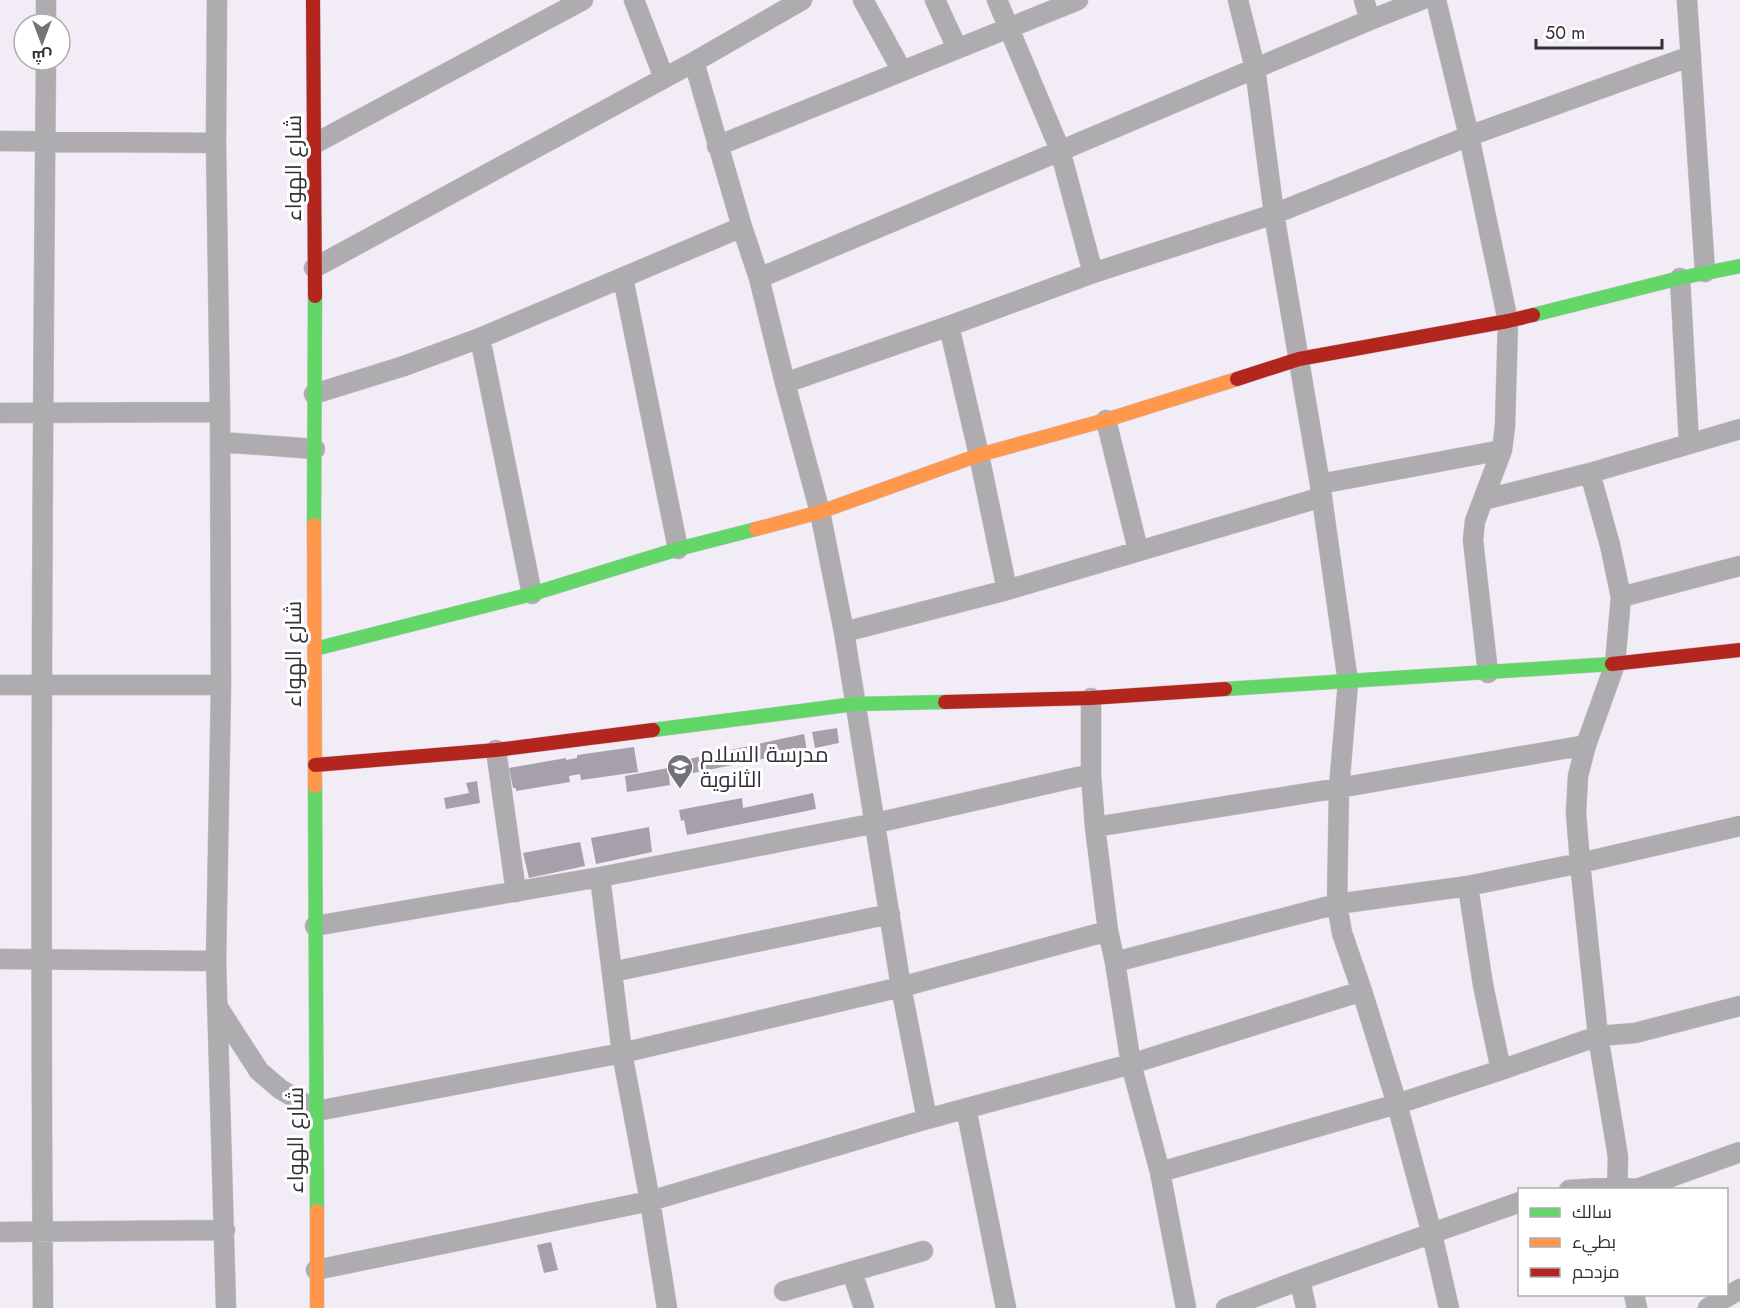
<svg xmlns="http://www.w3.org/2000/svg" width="1740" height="1308" viewBox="0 0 1740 1308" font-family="Jost,Cairo,sans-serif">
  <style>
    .building { fill: #a5a0a9 }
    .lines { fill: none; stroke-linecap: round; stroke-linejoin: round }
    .street-casing { stroke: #cbc7cf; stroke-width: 21 }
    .fast-casing { stroke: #cbc7cf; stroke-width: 15 }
    .slow-casing { stroke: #cbc7cf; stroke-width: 15 }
    .jam-casing { stroke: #cbc7cf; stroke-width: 15 }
    .street { stroke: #afacb0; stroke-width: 20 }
    .fast { stroke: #63d668; stroke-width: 14 }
    .slow { stroke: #ff974d; stroke-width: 14 }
    .jam { stroke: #b3261e; stroke-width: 14 }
    .labels { text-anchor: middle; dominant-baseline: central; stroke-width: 6; stroke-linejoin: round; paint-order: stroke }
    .street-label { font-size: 22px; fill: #343036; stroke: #fff }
    .poi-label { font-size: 22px; fill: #343036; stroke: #fff; text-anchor: start }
  </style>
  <rect width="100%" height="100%" fill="#f1ecf6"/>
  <path class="building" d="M 837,728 L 839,743 L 815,748 L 812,732 Z
    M 804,734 L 807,750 L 678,776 L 675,762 Z
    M 634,747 L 638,772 L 581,780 L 580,774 L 569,776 L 570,782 L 516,791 L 516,788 L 513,788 L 509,768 L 566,758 L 566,760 L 577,758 L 577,755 Z
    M 668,768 L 670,785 L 627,792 L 625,776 Z
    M 477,781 L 480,803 L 446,809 L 444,798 L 469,793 L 466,783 Z
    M 813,793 L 816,809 L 687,835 L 684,820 L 681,821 L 679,810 L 742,798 L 743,808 Z
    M 649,827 L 652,852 L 596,864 L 591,838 Z
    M 580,842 L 585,866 L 529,878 L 523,853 Z
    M 551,1242 L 558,1270 L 544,1273 L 537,1245 Z"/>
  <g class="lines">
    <g class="street-casing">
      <path id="street" d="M 46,0 L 46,24
        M 217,0 L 216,143 L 220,412 L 221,685 L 216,961 L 226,1308
        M 634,0 L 664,78
        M 863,0 L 902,71
        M 935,0 L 957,48
        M 997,0 L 1060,150 L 1093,273
        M 1238,0 L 1255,68 L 1274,214 L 1320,484 L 1348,682 L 1339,788 L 1337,904 L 1342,933 L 1362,991 L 1397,1104 L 1432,1234 L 1449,1308
        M 1364,0 L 1370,20
        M 1436,0 L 1469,136 L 1508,321 L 1505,426 L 1502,450 L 1475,521 L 1473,540 L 1488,673
        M 1687,0 L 1705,272
        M 694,62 L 742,227 L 759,278 L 785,383 L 820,512 L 844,632 L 901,987 L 927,1119
        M 0,141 L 216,143
        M 314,144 L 583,0
        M 717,146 L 1078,0
        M 314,268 L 694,62 L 802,0
        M 623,278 L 678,549
        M 759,278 L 1370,20 L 1421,0
        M 1680,278 L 1689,443
        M 949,326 L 979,455 L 1007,590
        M 480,338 L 532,594
        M 785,383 L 949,326 L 1093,273 L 1274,214 L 1469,136 L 1691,56
        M 314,394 L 404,366 L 480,338 L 742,227
        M 0,413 L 220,412
        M 1106,420 L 1138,550
        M 220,442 L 315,449
        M 1590,473 L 1610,545 L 1621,597 L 1615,664 L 1586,745 L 1578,776 L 1576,813 L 1580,863 L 1598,1036 L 1618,1157 L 1617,1190
        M 1320,484 L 1502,450
        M 1483,500 L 1590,473 L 1740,429
        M 1621,597 L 1740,566
        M 844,632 L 1007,590 L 1322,497
        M 0,685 L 221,685
        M 1091,698 L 1091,774 L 1095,827 L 1108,931 L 1115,962 L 1131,1064 L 1160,1172 L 1186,1308
        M 496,750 L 516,892
        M 1095,827 L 1339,788 L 1586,745
        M 600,877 L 622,1053 L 650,1201 L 667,1308
        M 1468,886 L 1483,985 L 1501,1070
        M 315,926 L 600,877 L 876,823 L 1091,774
        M 0,959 L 216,961
        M 1115,962 L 1337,904 L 1468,886 L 1580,863 L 1740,826
        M 612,972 L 890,914
        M 217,1006 L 259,1071 L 280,1089 L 317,1111 L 622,1053 L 901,987 L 1108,931
        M 966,1108 L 1006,1308
        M 1160,1172 L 1397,1104 L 1501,1070 L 1598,1036 L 1635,1033 L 1740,1006
        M 1569,1190 L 1617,1187 L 1637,1189 L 1740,1152
        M 0,1232 L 225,1230
        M 316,1270 L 650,1201 L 927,1119 L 1131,1064 L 1362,991
        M 852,1272 L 864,1308
        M 1300,1280 L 1306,1308
        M 784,1291 L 923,1251
        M 1634,1294 L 1637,1308
        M 43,1308 C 40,892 42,476 46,60
        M 1226,1308 L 1300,1280 L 1520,1202
        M 1708,1308 L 1740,1289"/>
    </g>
    <g class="fast-casing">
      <path id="fast" d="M 1533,315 L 1680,278 L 1740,266
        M 314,525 L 315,296
        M 315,649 L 532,594 L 678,549 L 756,529
        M 1225,689 L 1612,664
        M 653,730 L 855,704 L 945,702
        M 315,786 L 317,1211"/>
    </g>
    <g class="slow-casing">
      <path id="slow" d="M 314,525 L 315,786
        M 756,529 L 820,512 L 979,455 L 1106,420 L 1237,379
        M 317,1211 L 317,1308"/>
    </g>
    <g class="jam-casing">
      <path id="jam" d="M 313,0 L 315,296
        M 1237,379 L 1299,359 L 1508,321 L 1533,315
        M 1612,664 L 1740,650
        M 945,702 L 1091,698 L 1225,689
        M 315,765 L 496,750 L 653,730"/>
    </g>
    <use href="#street" class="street"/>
    <use href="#fast" class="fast"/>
    <use href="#slow" class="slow"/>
    <use href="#jam" class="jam"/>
  </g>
  <defs>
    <g id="school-pin" transform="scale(1.35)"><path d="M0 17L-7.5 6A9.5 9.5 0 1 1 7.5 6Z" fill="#767279" stroke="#fff"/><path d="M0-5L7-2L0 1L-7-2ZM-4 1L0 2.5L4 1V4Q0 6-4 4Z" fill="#fff"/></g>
  </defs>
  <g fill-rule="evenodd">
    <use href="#school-pin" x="680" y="767"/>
  </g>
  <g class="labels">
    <g class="street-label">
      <text transform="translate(293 168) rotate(-90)">شارع الهواء</text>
      <text transform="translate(293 654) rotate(-90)">شارع الهواء</text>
      <text transform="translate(295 1140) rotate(-90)">شارع الهواء</text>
    </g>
    <g class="poi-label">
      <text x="700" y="754">مدرسة السلام<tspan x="700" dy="25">الثانوية</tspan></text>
    </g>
  </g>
  <rect x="1518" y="1188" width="210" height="108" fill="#ffffff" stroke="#aeacaf" stroke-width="1.5"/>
  <rect x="1530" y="1208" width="30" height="9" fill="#63d668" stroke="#aeacaf" stroke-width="1.5"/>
  <text x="1572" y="1218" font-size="18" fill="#343036">سالك</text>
  <rect x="1530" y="1238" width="30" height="9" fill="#ff974d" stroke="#aeacaf" stroke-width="1.5"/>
  <text x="1572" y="1248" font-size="18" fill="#343036">بطيء</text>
  <rect x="1530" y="1268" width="30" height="9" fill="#b3261e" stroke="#aeacaf" stroke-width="1.5"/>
  <text x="1572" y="1278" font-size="18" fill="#343036">مزدحم</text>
  <g transform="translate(42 42) rotate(180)"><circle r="28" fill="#ffffff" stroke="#aeacaf" stroke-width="1.5"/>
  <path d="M0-4.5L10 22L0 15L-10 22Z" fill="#767279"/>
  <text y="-9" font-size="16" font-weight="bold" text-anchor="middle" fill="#343036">ش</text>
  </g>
  <path d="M1536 39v9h126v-9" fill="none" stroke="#343036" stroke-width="3"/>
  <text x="1545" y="39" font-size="18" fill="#343036" stroke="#ffffff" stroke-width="4.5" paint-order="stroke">50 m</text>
</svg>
